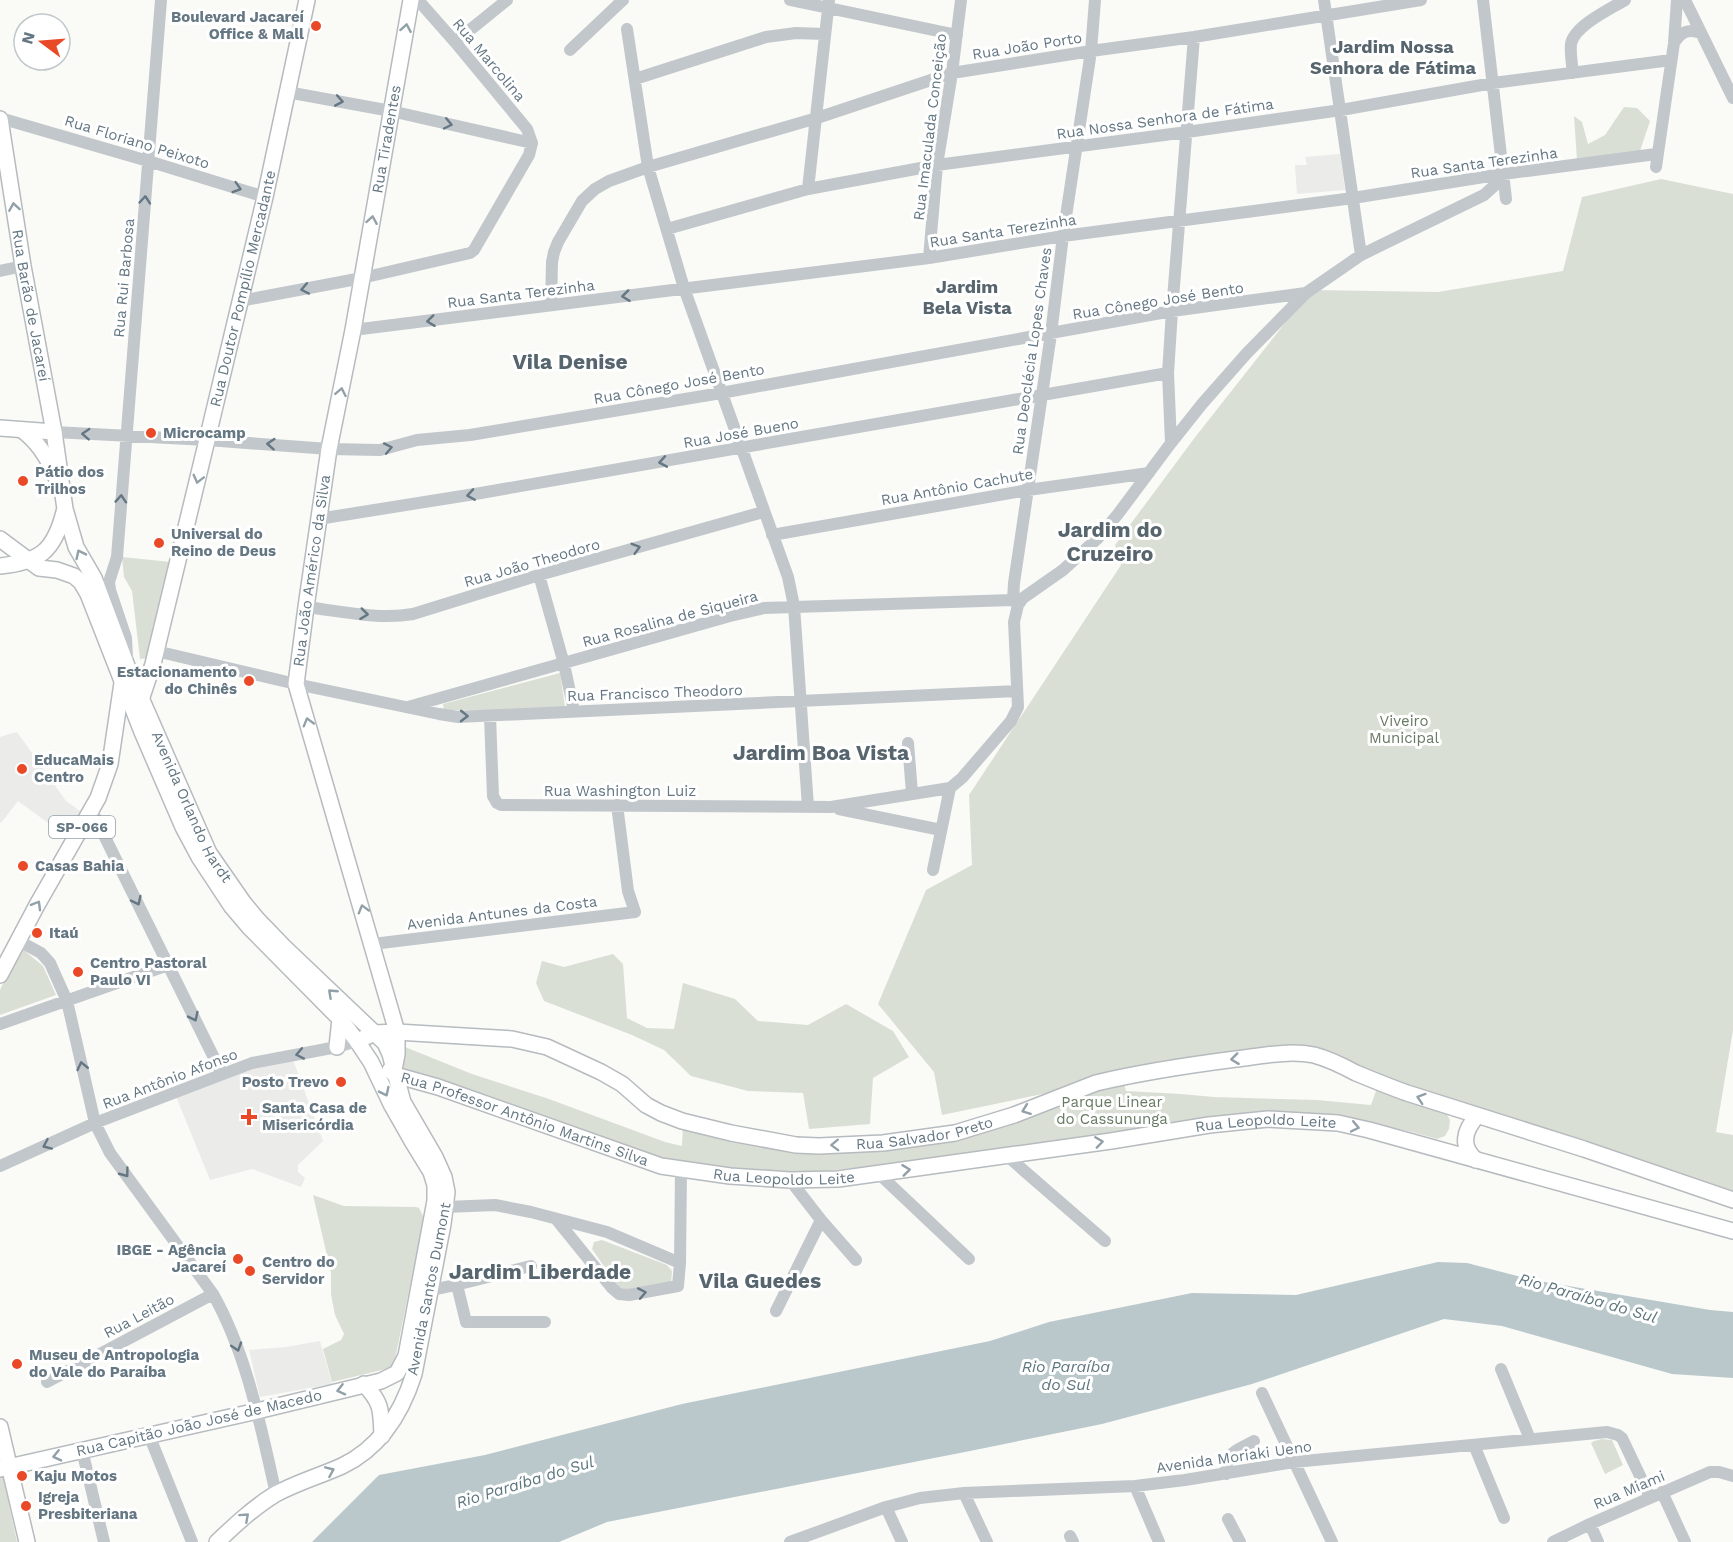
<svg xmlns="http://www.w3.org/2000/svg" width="1733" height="1542" viewBox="0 0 1733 1542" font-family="'Work Sans',sans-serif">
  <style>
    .built { fill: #ebebea }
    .green { fill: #dadfd6 }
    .water { fill: #bac8cb }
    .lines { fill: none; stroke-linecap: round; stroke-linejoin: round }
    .major-casing { stroke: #b6bbbf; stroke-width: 18 }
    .minor { stroke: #c2c7cb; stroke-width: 12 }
    .major { stroke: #fff; stroke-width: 15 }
    .oneway { stroke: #92a0a8 }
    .oneway2 { stroke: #647783 }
    .poi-dot { fill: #ea4927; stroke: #fff; stroke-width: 2 }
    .labels { text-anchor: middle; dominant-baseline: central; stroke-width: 6; stroke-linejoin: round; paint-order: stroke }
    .shield { fill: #fff; stroke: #92a0a8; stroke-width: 1.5 }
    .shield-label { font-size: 14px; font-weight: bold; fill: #647783 }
    .poi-label { font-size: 15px; font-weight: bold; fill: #647783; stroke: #fff; text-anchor: start }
    .street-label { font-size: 15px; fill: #647783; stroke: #fff }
    .park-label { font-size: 15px; fill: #687a63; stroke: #fff }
    .water-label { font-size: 16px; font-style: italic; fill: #5e767d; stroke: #fff }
    .quarter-label { font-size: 18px; font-weight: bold; fill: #56656e; stroke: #fff }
    .district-label { font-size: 21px; font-weight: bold; fill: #56656e; stroke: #fff }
  </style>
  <rect width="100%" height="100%" fill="#fafaf7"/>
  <path class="built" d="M 1340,154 L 1345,190 L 1297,194 L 1295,165 L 1307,165 L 1305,157 Z
    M 17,732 L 66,801 L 83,813 L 66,836 L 18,801 L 1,823 L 0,822 L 0,737 Z
    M 292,1057 L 323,1141 L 298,1165 L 298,1172 L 305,1178 L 301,1187 L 252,1169 L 210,1180 L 175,1094 L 242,1067 Z
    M 320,1341 L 332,1384 L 260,1397 L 249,1350 L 286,1347 Z"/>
  <path class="green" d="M 1624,107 L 1637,108 L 1650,121 L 1640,151 L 1577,160 L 1574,116 L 1582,122 L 1588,144 L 1605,135 Z
    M 1661,179 L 1733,194 L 1733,1030 L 1716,1132 L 1733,1135 L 1733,1193 L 1401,1084 L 1307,1046 L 1288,1054 L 1129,1076 L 942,1115 L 934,1072 L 878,1004 L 926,890 L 972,865 L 969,795 L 1121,565 L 1115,545 L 1196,436 L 1311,290 L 1438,292 L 1563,271 L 1582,197 Z
    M 122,557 L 171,562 L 153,627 L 149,658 L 140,659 L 132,591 L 124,577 Z
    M 560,673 L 565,707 L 489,711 L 444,710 L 443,704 Z
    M 20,947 L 43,966 L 56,995 L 0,1015 L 0,990 Z
    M 613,954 L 623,964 L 627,1018 L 647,1028 L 674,1029 L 683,983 L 735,999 L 758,1021 L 808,1025 L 846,1004 L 893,1031 L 909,1057 L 873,1078 L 870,1124 L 809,1129 L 803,1093 L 748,1091 L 691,1076 L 664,1050 L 632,1035 L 544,1001 L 536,983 L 542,961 L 564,967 Z
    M 400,1045 L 472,1074 L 549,1099 L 665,1142 L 682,1146 L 683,1125 L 723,1137 L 885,1147 L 1123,1081 L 1126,1091 L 1181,1094 L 1214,1097 L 1317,1100 L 1371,1105 L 1377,1088 L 1445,1111 L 1450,1120 L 1449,1129 L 1445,1136 L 1437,1139 L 1412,1132 L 1353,1119 L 1308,1114 L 1243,1116 L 940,1159 L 806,1173 L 661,1164 L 404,1072 Z
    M 313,1195 L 344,1206 L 416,1207 L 419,1208 L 424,1218 L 394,1364 L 390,1368 L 332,1382 L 323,1349 L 341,1340 L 344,1334 L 335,1315 L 333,1305 L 331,1294 L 331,1273 Z
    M 602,1240 L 667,1265 L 672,1271 L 671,1283 C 657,1286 628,1295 617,1285 L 592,1249 L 594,1242 Z
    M 1602,1439 L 1612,1440 L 1623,1465 L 1605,1474 L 1591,1443 L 1594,1441 Z
    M 2,1473 L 17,1542 L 0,1542 L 0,1474 Z"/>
  <path class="water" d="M 1438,1262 L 1467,1263 L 1533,1280 L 1710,1310 L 1733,1312 L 1733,1378 L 1672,1374 L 1502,1326 L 1444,1319 L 1252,1384 L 1102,1424 L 970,1451 L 607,1522 L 559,1542 L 312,1542 L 379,1475 L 485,1455 L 682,1404 L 990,1341 L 1049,1322 L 1192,1293 L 1296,1295 Z"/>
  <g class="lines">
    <g class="major-casing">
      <g id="major">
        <path id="s1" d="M 0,119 L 23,266 L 54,432 L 65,509 L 76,547 L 94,578 L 127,666 L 209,853 L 243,902 L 257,919 L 284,947 L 385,1043 L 390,1054 L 403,1102 L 435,1157 L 444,1177 L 447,1192 L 443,1224 L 414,1374 C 402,1412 380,1448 342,1466 C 320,1476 295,1483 274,1495 C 253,1508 235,1525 217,1542"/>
        <path d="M 0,428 L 54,432"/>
        <path d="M 22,430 C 38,442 48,457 55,476"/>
        <path d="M 0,539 L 39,568 L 57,570 L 74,576 L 81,582 L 88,594 L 142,732 L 183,827 L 199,857 L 232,907 L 249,927 L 340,1019 L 357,1041 L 371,1062 L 391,1104 L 412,1141 L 431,1172 L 435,1185 L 435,1201 L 406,1356 L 397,1373 L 381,1381 L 257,1411 L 0,1469"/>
        <path d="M 0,566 C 40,562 54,551 64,512"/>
        <path id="s2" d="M 141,700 L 153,664 L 207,440 L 265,197 L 307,0"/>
        <path d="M 0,975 L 37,905 L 98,798 L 110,764 L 122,683"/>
        <path id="s3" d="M 357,1041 L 375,1033 L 397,1032 L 512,1039 L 547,1047 L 601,1072 L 622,1084 L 646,1105 L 661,1113 L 682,1121 L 731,1133 L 796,1145 L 819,1146 L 883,1143 L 955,1133 L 1014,1115 L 1096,1083 C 1142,1072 1189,1065 1236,1059 C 1261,1056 1289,1050 1314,1055 C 1329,1059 1343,1066 1356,1073 C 1373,1080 1390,1087 1407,1093 L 1584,1149 L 1733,1200"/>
        <path d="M 337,1047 L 340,1019"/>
        <path id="s4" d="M 395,1065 L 397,1054 L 397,1032 L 296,684 L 306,607 L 329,449 L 353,330 L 411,0"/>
        <path id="s5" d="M 390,1070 L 395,1075 L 438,1087 L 661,1166 L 730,1176 L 790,1180 L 838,1179 L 1111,1141 L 1209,1125 L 1268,1119 L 1338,1123 L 1369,1130 L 1733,1231"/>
        <path d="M 1476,1160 C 1460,1146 1464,1131 1477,1116"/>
        <path d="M 364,1384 C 382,1403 381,1410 382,1436"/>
        <path d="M 0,1427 L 27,1542"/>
      </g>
    </g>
    <path class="minor" d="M 790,0 L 957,35
      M 1324,0 L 1361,255
      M 1483,0 L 1506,199
      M 1685,0 L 1733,98
      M 627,29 L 648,167 L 684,288 L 788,577 L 794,606 L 808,807
      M 455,42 L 507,0
      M 1674,43 C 1681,32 1688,28 1701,33
      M 570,50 L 623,0
      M 1573,73 C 1572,64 1570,53 1571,44 C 1574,26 1610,9 1625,0
      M 635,79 L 766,37 L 796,33 L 825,34
      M 287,92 L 391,111 L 532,143
      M 0,118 L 148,161 L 265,197
      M 1656,167 L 1674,43 L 1677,0
      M 808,189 L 829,0
      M 667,229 L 808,189 L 937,165 L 1187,132 L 1341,110 L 1493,83 L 1671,60
      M 929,258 L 937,165 L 952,73 L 961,0
      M 0,271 L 23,266
      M 240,301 L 362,278 L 470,253 L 474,250 L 529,155 L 532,143 L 527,129 L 455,42 L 418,0
      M 551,305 L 552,262 L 554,252 L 558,242 L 582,201 L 595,189 L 609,181 L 648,167 L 817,118 L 952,73 L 1091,51 L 1194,37 L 1421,0
      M 353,330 L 929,258 L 1063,236 L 1353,198 L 1496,175 L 1656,154
      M 54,432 L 207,440 L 329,449 L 380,450 L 417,440 L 470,435 L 721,393 L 1172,311 L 1306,293
      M 1171,443 L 1168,373 L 1172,311 L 1194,37
      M 318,519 L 481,493 L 1168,373
      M 772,535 L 1028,490 L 1149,473
      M 539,575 L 564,664 L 574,711
      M 1013,600 L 1014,583 L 1051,334 L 1063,236 L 1091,51 L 1095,0
      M 306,607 C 340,611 379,620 413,614 L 539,575 L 763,512
      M 156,651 L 296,684 L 439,714 L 458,717 L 1017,691
      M 127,658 L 126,638 L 110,590 L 109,582 L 117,557 L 161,0
      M 408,707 L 730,616 L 764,608 L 1013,600 L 1018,605
      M 490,716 L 493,796 L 497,803 L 501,805 L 831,807 L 950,788
      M 908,743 L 912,793
      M 839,809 L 941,830
      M 92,811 L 222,1074
      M 933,870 L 950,788 L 962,778 L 1011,721 L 1018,707 L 1014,622 L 1018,605 L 1023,598 L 1063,570 L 1098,538 L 1118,514 L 1171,443 L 1202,404 L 1247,353 L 1306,293 L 1361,255 L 1484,195 L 1494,186 L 1496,175
      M 17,940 L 41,953 L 50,963 L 54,972 L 67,1001 L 95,1123 L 110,1153 L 213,1294 C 247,1354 261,1428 276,1494
      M 373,944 L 635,912 L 628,891 L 617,805
      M 0,1024 L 168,965
      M 1006,1155 L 1105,1241
      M 0,1166 L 95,1123 L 252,1063 L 337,1047 L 357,1041
      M 878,1173 L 969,1259
      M 790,1180 L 821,1220 L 856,1260
      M 446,1207 L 495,1205 L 531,1212 L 607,1232 L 680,1263
      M 556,1219 L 612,1288 L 619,1294 L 629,1295 L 678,1286 L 680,1263 L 681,1170
      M 457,1285 L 466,1322 L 545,1322
      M 431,1290 C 464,1284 497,1274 531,1266
      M 776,1311 L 821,1220
      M 1501,1369 L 1530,1439
      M 47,1382 L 213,1294
      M 1262,1393 L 1332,1542
      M 149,1435 L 192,1542
      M 1474,1445 L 1504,1518
      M 82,1450 L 104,1542
      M 1226,1474 C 1227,1450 1235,1452 1254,1441
      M 1135,1486 L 1159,1542
      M 1662,1492 L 1685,1542
      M 964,1493 L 987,1542
      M 886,1507 L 902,1542
      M 1228,1519 L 1240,1542
      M 1590,1524 L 1598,1542
      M 1070,1536 L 1073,1542
      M 790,1542 L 886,1507 L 920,1498 L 964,1493 L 1135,1486 L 1185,1480 L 1294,1462 L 1607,1432 L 1618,1435 L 1622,1438 L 1650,1497
      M 1553,1542 L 1590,1524 L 1710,1472 L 1719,1472 L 1733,1476"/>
    <use href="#major" class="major"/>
  </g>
  <defs><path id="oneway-chevron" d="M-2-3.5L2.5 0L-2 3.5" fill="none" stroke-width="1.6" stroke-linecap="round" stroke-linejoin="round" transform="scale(1.5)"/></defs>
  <g class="oneway">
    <use href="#oneway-chevron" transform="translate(406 28) rotate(-80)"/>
    <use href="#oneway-chevron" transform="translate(14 207) rotate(-99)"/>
    <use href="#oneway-chevron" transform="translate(372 220) rotate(-80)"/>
    <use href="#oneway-chevron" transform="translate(341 392) rotate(-79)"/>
    <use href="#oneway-chevron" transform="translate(198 479) rotate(104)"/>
    <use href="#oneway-chevron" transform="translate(80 554) rotate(-116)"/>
    <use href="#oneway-chevron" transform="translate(308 722) rotate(-106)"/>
    <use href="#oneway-chevron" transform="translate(37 905) rotate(-60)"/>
    <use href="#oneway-chevron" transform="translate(363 909) rotate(-106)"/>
    <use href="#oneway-chevron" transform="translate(332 993) rotate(-137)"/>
    <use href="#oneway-chevron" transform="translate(1235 1059) rotate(173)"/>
    <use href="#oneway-chevron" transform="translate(385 1092) rotate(64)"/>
    <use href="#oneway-chevron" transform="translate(1421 1098) rotate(-162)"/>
    <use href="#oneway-chevron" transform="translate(1026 1110) rotate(159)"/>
    <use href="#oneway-chevron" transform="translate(1355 1127) rotate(12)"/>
    <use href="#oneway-chevron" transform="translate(1099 1142) rotate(-8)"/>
    <use href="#oneway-chevron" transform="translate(835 1145) rotate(178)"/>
    <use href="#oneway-chevron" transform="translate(906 1170) rotate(-7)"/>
    <use href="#oneway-chevron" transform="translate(341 1390) rotate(166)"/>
    <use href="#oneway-chevron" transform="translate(57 1456) rotate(167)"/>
    <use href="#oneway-chevron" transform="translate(330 1471) rotate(-23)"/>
    <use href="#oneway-chevron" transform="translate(245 1517) rotate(-42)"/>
  </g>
  <g class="oneway2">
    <use href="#oneway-chevron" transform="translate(339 101) rotate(10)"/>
    <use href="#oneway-chevron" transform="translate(448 124) rotate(12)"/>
    <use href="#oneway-chevron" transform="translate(237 188) rotate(17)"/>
    <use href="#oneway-chevron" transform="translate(145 200) rotate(-85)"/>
    <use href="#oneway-chevron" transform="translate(305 289) rotate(169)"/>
    <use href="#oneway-chevron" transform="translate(626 296) rotate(173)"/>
    <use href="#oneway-chevron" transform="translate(431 321) rotate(173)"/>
    <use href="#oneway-chevron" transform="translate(86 434) rotate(-177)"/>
    <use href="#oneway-chevron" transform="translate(271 444) rotate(-176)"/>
    <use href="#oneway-chevron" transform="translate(388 448) rotate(-11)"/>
    <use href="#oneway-chevron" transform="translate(663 462) rotate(170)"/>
    <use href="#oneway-chevron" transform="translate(471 495) rotate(171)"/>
    <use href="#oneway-chevron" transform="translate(121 499) rotate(-86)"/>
    <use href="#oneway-chevron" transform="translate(636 548) rotate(-16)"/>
    <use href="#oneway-chevron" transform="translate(364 614) rotate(7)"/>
    <use href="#oneway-chevron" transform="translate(464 716) rotate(1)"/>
    <use href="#oneway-chevron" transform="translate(137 901) rotate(64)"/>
    <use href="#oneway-chevron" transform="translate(194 1017) rotate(64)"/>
    <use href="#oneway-chevron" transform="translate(300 1054) rotate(169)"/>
    <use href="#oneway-chevron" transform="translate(82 1066) rotate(-103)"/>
    <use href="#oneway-chevron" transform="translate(47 1145) rotate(156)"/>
    <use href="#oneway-chevron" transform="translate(125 1173) rotate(53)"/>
    <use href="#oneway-chevron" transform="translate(642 1293) rotate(-11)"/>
    <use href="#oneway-chevron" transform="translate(237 1347) rotate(72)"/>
  </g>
  <g class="poi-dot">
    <circle cx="316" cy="26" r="6"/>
    <circle cx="151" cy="433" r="6"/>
    <circle cx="23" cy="481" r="6"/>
    <circle cx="159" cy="543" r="6"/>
    <circle cx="249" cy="681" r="6"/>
    <circle cx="22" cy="769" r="6"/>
    <circle cx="23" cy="866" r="6"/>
    <circle cx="37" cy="933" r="6"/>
    <circle cx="78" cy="972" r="6"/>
    <circle cx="341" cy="1082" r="6"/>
    <path d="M246 1108h6v6h6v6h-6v6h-6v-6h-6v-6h6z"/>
    <circle cx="238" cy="1259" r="6"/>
    <circle cx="250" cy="1271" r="6"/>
    <circle cx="17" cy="1364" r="6"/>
    <circle cx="22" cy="1476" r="6"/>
    <circle cx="26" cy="1506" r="6"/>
  </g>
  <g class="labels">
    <rect class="shield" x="49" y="816" width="66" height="22" rx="4.5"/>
    <g class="shield-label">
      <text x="82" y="827">SP-066</text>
    </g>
    <g class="poi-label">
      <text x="304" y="17" text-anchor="end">Boulevard Jacareí<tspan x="304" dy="17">Office &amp; Mall</tspan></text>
      <text x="163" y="433">Microcamp</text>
      <text x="35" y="472">Pátio dos<tspan x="35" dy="17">Trilhos</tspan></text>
      <text x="171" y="534">Universal do<tspan x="171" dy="17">Reino de Deus</tspan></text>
      <text x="237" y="672" text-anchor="end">Estacionamento<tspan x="237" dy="17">do Chinês</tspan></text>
      <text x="34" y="760">EducaMais<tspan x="34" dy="17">Centro</tspan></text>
      <text x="35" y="866">Casas Bahia</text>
      <text x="49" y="933">Itaú</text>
      <text x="90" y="963">Centro Pastoral<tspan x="90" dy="17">Paulo VI</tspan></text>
      <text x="329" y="1082" text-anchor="end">Posto Trevo</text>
      <text x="262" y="1108">Santa Casa de<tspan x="262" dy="17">Misericórdia</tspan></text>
      <text x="226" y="1250" text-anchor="end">IBGE - Agência<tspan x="226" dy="17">Jacareí</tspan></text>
      <text x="262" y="1262">Centro do<tspan x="262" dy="17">Servidor</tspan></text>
      <text x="29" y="1355">Museu de Antropologia<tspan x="29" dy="17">do Vale do Paraíba</tspan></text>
      <text x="34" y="1476">Kaju Motos</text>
      <text x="38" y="1497">Igreja<tspan x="38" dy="17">Presbiteriana</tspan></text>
    </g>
    <g class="street-label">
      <text transform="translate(1027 46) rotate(-9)">Rua João Porto</text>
      <text transform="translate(489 60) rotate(50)">Rua Marcolina</text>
      <text transform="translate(1165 119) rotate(-8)">Rua Nossa Senhora de Fátima</text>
      <text transform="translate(930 127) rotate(-83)">Rua Imaculada Conceição</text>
      <text stroke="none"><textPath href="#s4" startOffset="948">Rua Tiradentes</textPath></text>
      <text transform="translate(137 142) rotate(17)">Rua Floriano Peixoto</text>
      <text transform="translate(1484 163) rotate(-8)">Rua Santa Terezinha</text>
      <text transform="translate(1003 231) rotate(-9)">Rua Santa Terezinha</text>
      <text transform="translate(124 278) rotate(-85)">Rua Rui Barbosa</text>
      <text stroke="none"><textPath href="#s2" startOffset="424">Rua Doutor Pompílio Mercadante</textPath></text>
      <text transform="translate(521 294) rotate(-7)">Rua Santa Terezinha</text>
      <text transform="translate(1158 301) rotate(-9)">Rua Cônego José Bento</text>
      <text stroke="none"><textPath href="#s1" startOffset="189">Rua Barão de Jacareí</textPath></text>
      <text transform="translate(1032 351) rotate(-82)">Rua Deoclécia Lopes Chaves</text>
      <text transform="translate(679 384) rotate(-10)">Rua Cônego José Bento</text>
      <text transform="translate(741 433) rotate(-10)">Rua José Bueno</text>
      <text transform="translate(957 487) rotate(-10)">Rua Antônio Cachute</text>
      <text transform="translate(532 563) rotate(-16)">Rua João Theodoro</text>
      <text stroke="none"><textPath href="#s4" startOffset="510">Rua João Américo da Silva</textPath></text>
      <text transform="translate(670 619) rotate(-15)">Rua Rosalina de Siqueira</text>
      <text transform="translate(655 693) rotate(-2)">Rua Francisco Theodoro</text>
      <text x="620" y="791">Rua Washington Luiz</text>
      <text stroke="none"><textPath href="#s1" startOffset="720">Avenida Orlando Hardt</textPath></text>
      <text transform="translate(502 913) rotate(-7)">Avenida Antunes da Costa</text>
      <text transform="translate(170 1079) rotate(-21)">Rua Antônio Afonso</text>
      <text stroke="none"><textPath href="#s5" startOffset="144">Rua Professor Antônio Martins Silva</textPath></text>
      <text stroke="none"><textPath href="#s5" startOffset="898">Rua Leopoldo Leite</textPath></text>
      <text stroke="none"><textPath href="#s3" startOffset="594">Rua Salvador Preto</textPath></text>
      <text stroke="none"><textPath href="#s5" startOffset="412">Rua Leopoldo Leite</textPath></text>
      <text transform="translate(429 1289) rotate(-79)">Avenida Santos Dumont</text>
      <text transform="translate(139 1316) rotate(-28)">Rua Leitão</text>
      <text transform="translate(199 1423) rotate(-13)">Rua Capitão João José de Macedo</text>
      <text transform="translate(1234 1457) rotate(-8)">Avenida Moriaki Ueno</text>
      <text transform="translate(1629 1490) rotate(-23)">Rua Miami</text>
    </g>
    <g class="park-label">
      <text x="1404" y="721">Viveiro<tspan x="1404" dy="17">Municipal</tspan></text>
      <text x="1112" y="1102">Parque Linear<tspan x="1112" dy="17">do Cassununga</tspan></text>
    </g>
    <g class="water-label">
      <text transform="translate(1588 1298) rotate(16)">Rio Paraíba do Sul</text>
      <text x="1066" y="1366">Rio Paraíba<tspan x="1066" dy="18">do Sul</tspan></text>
      <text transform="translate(525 1482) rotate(-17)">Rio Paraíba do Sul</text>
    </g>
    <g class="quarter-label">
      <text x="1393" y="46">Jardim Nossa<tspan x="1393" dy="21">Senhora de Fátima</tspan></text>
      <text x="967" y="286">Jardim<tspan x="967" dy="21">Bela Vista</tspan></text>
    </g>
    <g class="district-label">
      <text x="570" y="361">Vila Denise</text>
      <text x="1110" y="529">Jardim do<tspan x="1110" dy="24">Cruzeiro</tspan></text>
      <text x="821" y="752">Jardim Boa Vista</text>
      <text x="540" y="1271">Jardim Liberdade</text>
      <text x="760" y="1280">Vila Guedes</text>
    </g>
  </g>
  <g transform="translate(42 42) rotate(286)"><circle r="28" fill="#ffffff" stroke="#c1c9cd" stroke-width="1.5"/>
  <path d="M0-4.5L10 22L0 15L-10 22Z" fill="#ea4927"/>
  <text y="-9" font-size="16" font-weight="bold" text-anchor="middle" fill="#647783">N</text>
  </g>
</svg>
